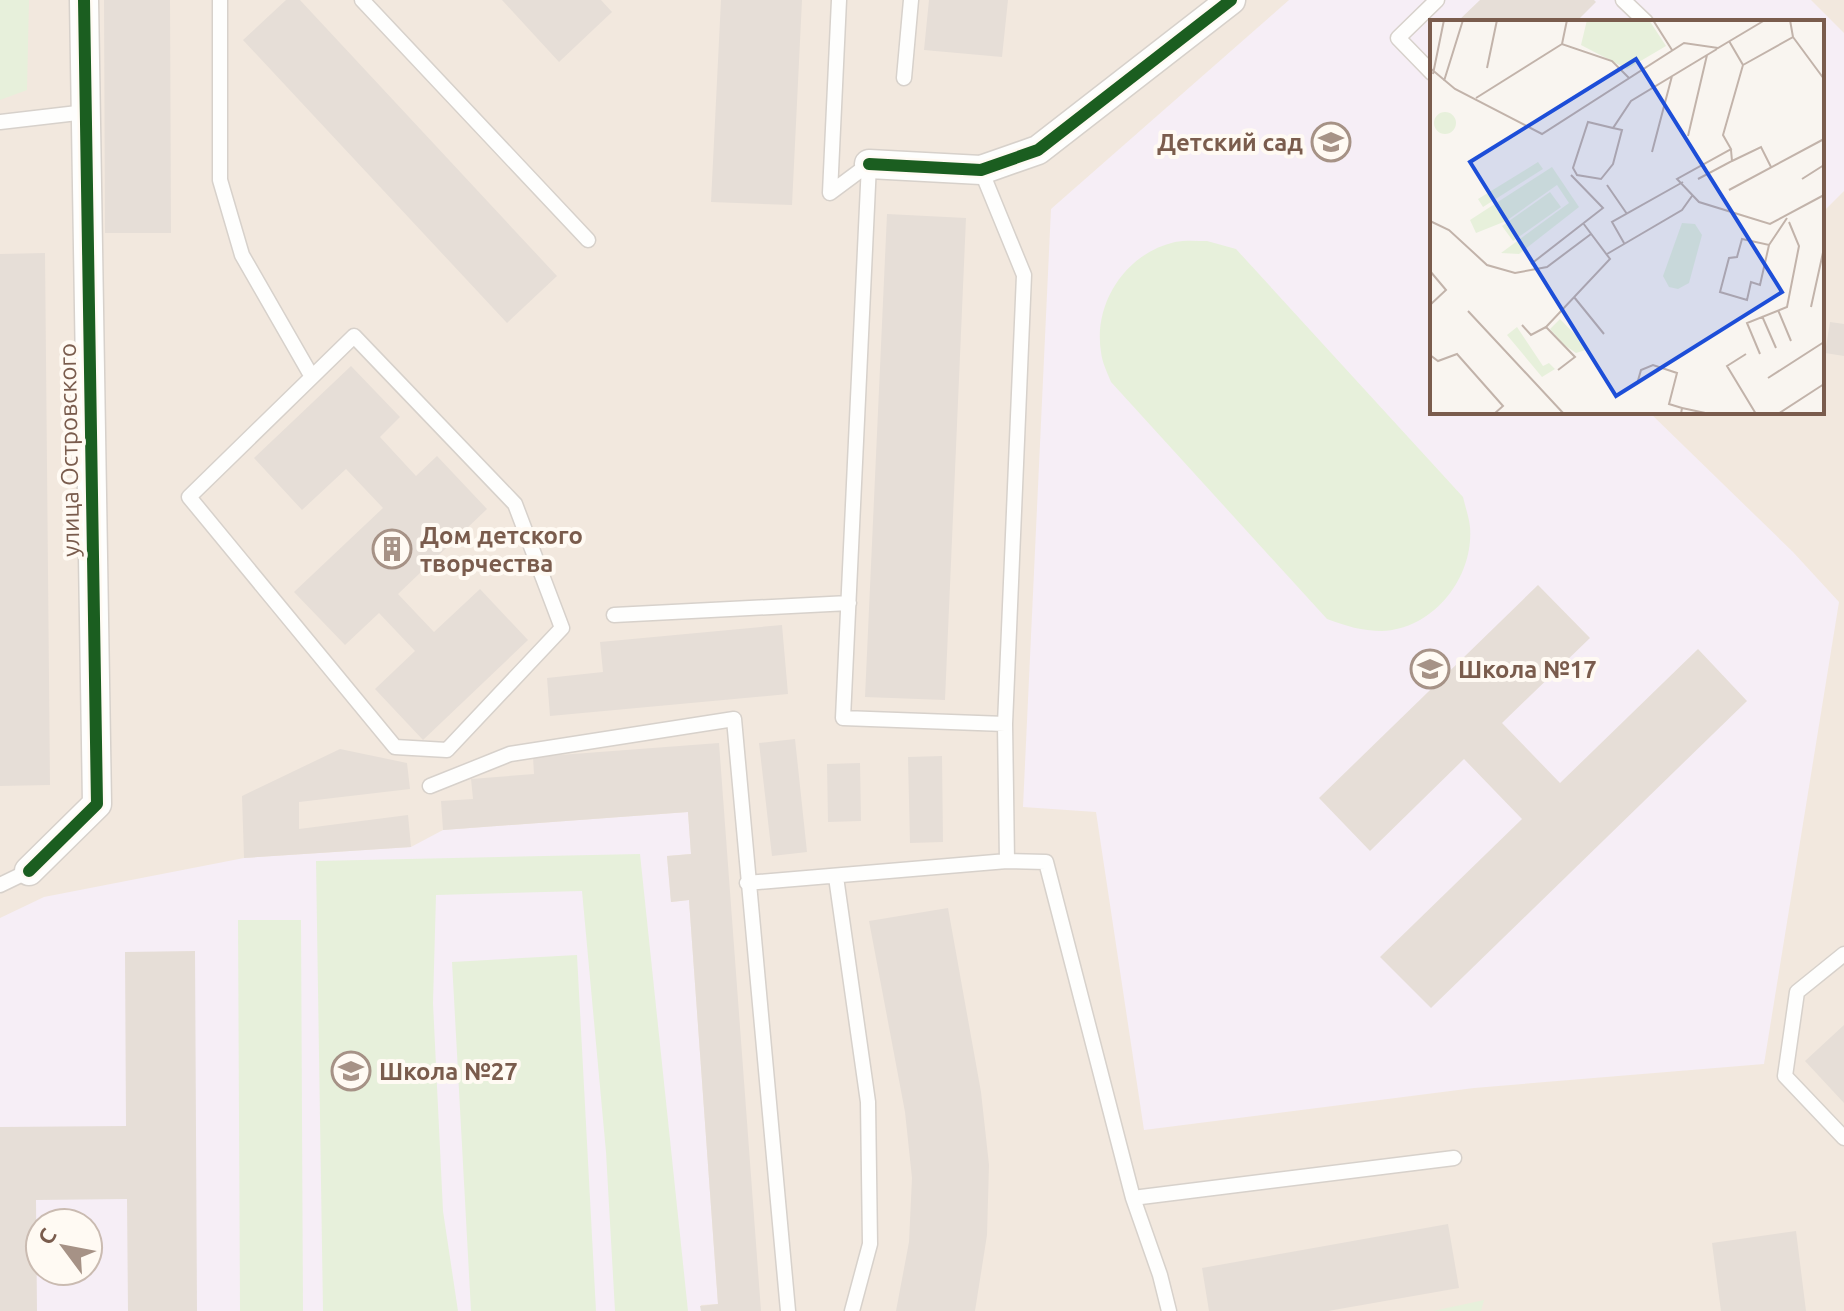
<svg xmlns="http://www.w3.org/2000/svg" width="1844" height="1311" viewBox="0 0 1844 1311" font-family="Ubuntu,sans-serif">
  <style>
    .residential { fill: #f2e8de; fill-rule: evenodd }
    .education { fill: #f6eef6; fill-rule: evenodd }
    .green { fill: #e7f0db }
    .building { fill: #e6ded7 }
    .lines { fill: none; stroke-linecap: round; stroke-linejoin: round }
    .lane-casing { stroke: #d7d1cb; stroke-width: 17 }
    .street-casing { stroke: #d7d1cb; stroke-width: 31 }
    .lane { stroke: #fefefd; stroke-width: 14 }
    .street { stroke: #fefefd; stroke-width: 28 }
    .cycleway-casing { stroke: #fffaf3; stroke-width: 17 }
    .cycleway { stroke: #1b5e20; stroke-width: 12 }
    .labels { text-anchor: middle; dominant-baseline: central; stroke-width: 8; stroke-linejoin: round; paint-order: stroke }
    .poi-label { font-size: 24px; font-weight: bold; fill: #7a5c4d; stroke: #fffaf3; text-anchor: start }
    .street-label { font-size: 24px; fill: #7a5c4d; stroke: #fffaf3 }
    .inset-road { fill: none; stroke: #c2b3aa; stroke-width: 2 }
    .view { fill: #1d4ed8; fill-opacity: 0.15; stroke: #1d4ed8; stroke-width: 4 }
    .inset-edge { fill: none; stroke: #7a5c4d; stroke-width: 4 }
  </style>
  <rect width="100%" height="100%" fill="#f9f5f0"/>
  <path class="residential" d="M 0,0 L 1844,0 L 1844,1311 L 0,1311 ZM 1432,22 L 1822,22 L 1822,412 L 1432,412 ZM 40,1223 L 88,1223 L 88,1271 L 40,1271 Z"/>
  <path class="education" d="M 1289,0 L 1811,0 L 1844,33 L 1844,191 L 1822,213 L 1822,22 L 1432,22 L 1432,412 L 1649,412 L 1793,552 L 1839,602 L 1764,1064 L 1474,1088 L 1144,1130 L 1096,812 L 1023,807 L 1051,209 Z
    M 688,812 L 691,854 L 667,856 L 671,902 L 689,900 L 718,1304 L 701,1305 L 701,1311 L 0,1311 L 0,918 L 44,897 L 244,858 L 411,847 L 443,830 ZM 40,1223 L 88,1223 L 88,1271 L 40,1271 Z"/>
  <path class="green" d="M 0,0 L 29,0 L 27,90 L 0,100 Z
    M 1207,241 L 1236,249 L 1463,497 C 1465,506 1469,517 1470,527 C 1474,577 1434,629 1382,631 C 1362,631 1346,626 1327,619 L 1111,382 C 1107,372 1102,362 1101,352 C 1093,303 1126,253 1175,242 C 1185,240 1197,241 1207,241 Z
    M 640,854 L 688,1311 L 615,1311 L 606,1152 L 582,891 L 436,895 L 433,1003 L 443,1211 L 458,1311 L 323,1311 L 316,861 Z
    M 238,920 L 301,920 L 303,1311 L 240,1311 Z
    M 577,955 L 596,1311 L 471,1311 L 452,962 Z
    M 1484,1300 L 1481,1311 L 1433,1311 Z"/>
  <path class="building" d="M 104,0 L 170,0 L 171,233 L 105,233 Z
    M 286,0 L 300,0 L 557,276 L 507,323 L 243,40 Z
    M 502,0 L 601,0 L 612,12 L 559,62 Z
    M 721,0 L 802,0 L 792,205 L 711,202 Z
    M 929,0 L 1008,0 L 1002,57 L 924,50 Z
    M 1480,0 L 1594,0 L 1596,2 L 1576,22 L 1457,22 Z
    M 887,214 L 966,218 L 945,700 L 865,697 Z
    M 45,253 L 50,785 L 0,786 L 0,254 Z
    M 1830,322 L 1844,324 L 1844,356 L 1825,353 Z
    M 351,366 L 400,417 L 380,437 L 416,476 L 437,456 L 487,509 L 398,594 L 434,632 L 480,589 L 528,640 L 423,740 L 375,689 L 415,651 L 379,613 L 345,645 L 294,592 L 383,508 L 346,469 L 302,510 L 254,458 Z
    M 1538,585 L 1590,638 L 1502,723 L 1560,783 L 1698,649 L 1747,701 L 1431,1008 L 1380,957 L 1522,819 L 1464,759 L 1370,851 L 1319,798 Z
    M 782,625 L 788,694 L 550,716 L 547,678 L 603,672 L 600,642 Z
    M 795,739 L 807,852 L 772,856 L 759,743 Z
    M 719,743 L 761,1311 L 701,1311 L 700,1306 L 718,1304 L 689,900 L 671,902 L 667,856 L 691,854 L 688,812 L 443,830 L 441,801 L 473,799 L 471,779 L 534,774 L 533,757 Z
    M 340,749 L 407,763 L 410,789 L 299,802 L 299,829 L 408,815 L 411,847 L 244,858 L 242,796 Z
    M 942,756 L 943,842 L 910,843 L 908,757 Z
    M 860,763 L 861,821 L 828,822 L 827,764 Z
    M 948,908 L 981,1092 L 989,1165 L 987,1235 L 975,1311 L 896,1311 L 909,1242 L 912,1178 L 905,1112 L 869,921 Z
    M 195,951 L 197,1311 L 128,1311 L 127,1199 L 36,1200 L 37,1311 L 0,1311 L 0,1127 L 126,1126 L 125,952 Z
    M 1844,1025 L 1844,1103 L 1805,1061 Z
    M 1448,1224 L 1459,1288 L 1328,1311 L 1209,1311 L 1202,1268 Z
    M 1796,1231 L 1806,1311 L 1721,1311 L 1712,1243 Z"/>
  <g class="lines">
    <g class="lane-casing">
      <path id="lane" d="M 220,0 L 220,180 L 242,255 L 312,377 L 189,497 L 395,747 L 447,750 L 562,628 L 515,504 L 354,336 L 312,377
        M 362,0 L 588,240
        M 839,0 L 830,193 L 869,164
        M 1623,0 L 1646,22
        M 1432,73 L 1398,38 L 1437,0
        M 904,78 L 911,0
        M 0,122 L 86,112
        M 869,164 L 843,718 L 1005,724
        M 981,170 L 1024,275 L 1005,724 L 1007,861
        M 614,615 L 849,603
        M 430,786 L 510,754 L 734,719 L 788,1311
        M 836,877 L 868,1102 L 870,1244 L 852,1311
        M 747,883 L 1007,861 L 1046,862 L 1133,1198 L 1160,1275 L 1169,1311
        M 0,885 L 29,871
        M 1844,954 L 1797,992 L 1785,1076 L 1844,1138
        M 1133,1198 L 1454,1158"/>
    </g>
    <g class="street-casing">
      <path id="street" d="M 869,164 L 981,170 L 1038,150 L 1231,0
        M 29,871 L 97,804 L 84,0"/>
    </g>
    <use href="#lane" class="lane"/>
    <use href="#street" class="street"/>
    <g class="cycleway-casing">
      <path id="cycleway" d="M 869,164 L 981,170 L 1038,150 L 1231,0
        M 29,871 L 97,804 L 84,0"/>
    </g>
    <use href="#cycleway" class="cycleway"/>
  </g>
  <defs>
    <g id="school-ring" transform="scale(2)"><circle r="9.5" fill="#fffaf3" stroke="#a69286" stroke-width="1.5"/><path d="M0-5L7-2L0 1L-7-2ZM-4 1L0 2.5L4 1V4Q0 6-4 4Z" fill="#a69286"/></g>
    <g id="building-ring" transform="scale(2)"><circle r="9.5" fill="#fffaf3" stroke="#a69286" stroke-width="1.5"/><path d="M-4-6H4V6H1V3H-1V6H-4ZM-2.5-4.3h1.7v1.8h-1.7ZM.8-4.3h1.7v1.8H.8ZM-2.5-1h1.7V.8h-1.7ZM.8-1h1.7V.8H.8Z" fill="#a69286"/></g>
  </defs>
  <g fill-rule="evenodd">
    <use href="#school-ring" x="1331" y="142"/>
    <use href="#building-ring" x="392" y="549"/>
    <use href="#school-ring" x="1430" y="669"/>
    <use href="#school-ring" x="351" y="1071"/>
  </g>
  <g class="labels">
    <g class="poi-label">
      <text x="1303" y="142" text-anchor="end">Детский сад</text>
      <text x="420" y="535">Дом детского<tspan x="420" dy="28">творчества</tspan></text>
      <text x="1458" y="669">Школа №17</text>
      <text x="379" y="1071">Школа №27</text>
    </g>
    <g class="street-label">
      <text transform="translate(69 450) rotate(-91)">улица Островского</text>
    </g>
  </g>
  <g transform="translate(1430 20)">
    <rect width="394" height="394" fill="#f9f5f0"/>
    <path d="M 157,0 L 219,0 L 236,26 L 197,49 L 151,25 ZM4 103a11 11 0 1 1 22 0a11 11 0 1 1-22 0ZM 108,142 L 113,149 L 53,187 L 48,179 ZM 122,147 L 149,187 L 89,234 L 71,233 L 139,183 L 127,165 L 76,201 L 46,213 L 40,200 ZM 120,172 L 131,187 L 83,221 L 72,206 ZM 252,203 L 265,204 L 272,215 L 259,263 L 248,269 L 239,267 L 233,256 ZM 130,299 L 159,329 L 146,333 L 133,324 L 120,309 ZM 87,307 L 113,346 L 119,343 L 125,349 L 112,357 L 77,315 Z" fill="#e7f0db"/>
    <path class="inset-road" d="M 223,0 L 242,30M 363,17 L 394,59M 299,21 L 313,45 L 293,115 L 301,129 L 247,159 L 269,182 L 340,204 L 394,175M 132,24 L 137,0M 313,45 L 363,17 L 360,0M 0,48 L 25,69 L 112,114 L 254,23 L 288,28 L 335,0M 57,48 L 67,0M 3,54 L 14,0M 14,61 L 33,0M 46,78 L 132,24 L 182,41 L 199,58M 183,108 L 192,110 L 183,144 L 171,159 L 147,155 L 143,148 L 158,102 L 183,108 L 201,81 L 287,29M 258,116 L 277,35M 222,132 L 242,56M 302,141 L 331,127 L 341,147M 268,159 L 302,141 L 301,130M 372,159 L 394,145M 177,165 L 197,194M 299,170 L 394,119M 0,201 L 19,210 L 57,245 L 85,253 L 117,247 L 161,214M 194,223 L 182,202 L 253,162M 339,225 L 330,265 L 321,262 L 317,280 L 290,272 L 299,238 L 307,237 L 312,219 L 339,225 L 357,198M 177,234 L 252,190 L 262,176M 101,244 L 173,188 L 141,155M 0,251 L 16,270 L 0,285M 144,277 L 174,314M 381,287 L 394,228M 348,290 L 361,321M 38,291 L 134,394M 332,296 L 346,328M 92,305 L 101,315 L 116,307M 316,334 L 297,346 L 326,394M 330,334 L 317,303 L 357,287 L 369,226 L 359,202M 0,335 L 8,341 L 27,334 L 73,386 L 64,394M 128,350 L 145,337 L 116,307 L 180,239 L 153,203M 338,358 L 394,322M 207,364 L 211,350 L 223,345 L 247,353 L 239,384 L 252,388 L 251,394M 252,388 L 280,394M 348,394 L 394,364"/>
    <path class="view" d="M 206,39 L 352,272 L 186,376 L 40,142 Z"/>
    <rect width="394" height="394" class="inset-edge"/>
  </g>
  <g transform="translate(64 1247) rotate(302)"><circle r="38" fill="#fffaf3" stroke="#cabbb1" stroke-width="2"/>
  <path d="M0-6L14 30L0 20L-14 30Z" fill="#a69286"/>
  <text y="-12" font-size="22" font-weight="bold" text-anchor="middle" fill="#7a5c4d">С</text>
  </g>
</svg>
